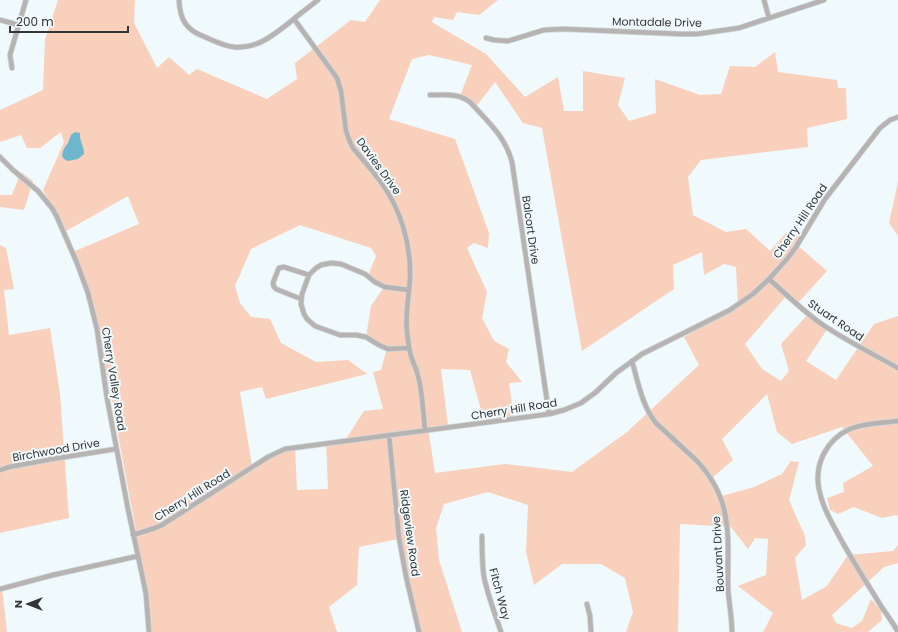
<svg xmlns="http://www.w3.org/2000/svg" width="898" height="632" viewBox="0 0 898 632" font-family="Poppins,sans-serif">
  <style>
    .green { fill: #f9d0bc; fill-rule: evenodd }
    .water { fill: #6cb7cd }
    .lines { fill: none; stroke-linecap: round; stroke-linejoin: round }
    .minor-casing { stroke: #ced6d9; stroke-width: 6 }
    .minor { stroke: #b7b3b2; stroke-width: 4.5 }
    .labels { text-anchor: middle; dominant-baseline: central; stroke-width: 4; stroke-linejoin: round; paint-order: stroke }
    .street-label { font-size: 11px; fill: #333637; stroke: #f0f9fc }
  </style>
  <rect width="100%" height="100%" fill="#f0f9fc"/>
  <path class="green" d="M 58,0 L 135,0 L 134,23 L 157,68 L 169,57 L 189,75 L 197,69 L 267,99 L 297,79 L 295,63 L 351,20 L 365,22 L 380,0 L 498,0 L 479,15 L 457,12 L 453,20 L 434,17 L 432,22 L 486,54 L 525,97 L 558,77 L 564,111 L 583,111 L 583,71 L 625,78 L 618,105 L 629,121 L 656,113 L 655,79 L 700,95 L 721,94 L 730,66 L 755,67 L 775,52 L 778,72 L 837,80 L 838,88 L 846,88 L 847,119 L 807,128 L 808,147 L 701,160 L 688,177 L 693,215 L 726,232 L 746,229 L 770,251 L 786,233 L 804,234 L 797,245 L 827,271 L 798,303 L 788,294 L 745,344 L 762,369 L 781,381 L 789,371 L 781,344 L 809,313 L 828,328 L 806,361 L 836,380 L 874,324 L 898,316 L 898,516 L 896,515 L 882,518 L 854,507 L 838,514 L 830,510 L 827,498 L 844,492 L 843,483 L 873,466 L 842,427 L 792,444 L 777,432 L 767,394 L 722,439 L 733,460 L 712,478 L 722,496 L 754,487 L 782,474 L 791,461 L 799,462 L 789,500 L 805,536 L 806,545 L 795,558 L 802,600 L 827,586 L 848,555 L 893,551 L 898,545 L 898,563 L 884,567 L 832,615 L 836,623 L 852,628 L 862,621 L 871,599 L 881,610 L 882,620 L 868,632 L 763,632 L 773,613 L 738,586 L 766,575 L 768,539 L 755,538 L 748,549 L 731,527 L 680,524 L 678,632 L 626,632 L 633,612 L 625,578 L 601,564 L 562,564 L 534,585 L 526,552 L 528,505 L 488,492 L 444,504 L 436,528 L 439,560 L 462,632 L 420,632 L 398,539 L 359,547 L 357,585 L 329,607 L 337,632 L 149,632 L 140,553 L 102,348 L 75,251 L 139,224 L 128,196 L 66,231 L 43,190 L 64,142 L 61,132 L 40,148 L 27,148 L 21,135 L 0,142 L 0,110 L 43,90 L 45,40 ZM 429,55 L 472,65 L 460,96 L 474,109 L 495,82 L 523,123 L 542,128 L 582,351 L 674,289 L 673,265 L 702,252 L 704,275 L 724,264 L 736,267 L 738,306 L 684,337 L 699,365 L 627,432 L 572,472 L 505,464 L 435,473 L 428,428 L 448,425 L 441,369 L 470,370 L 484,421 L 514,417 L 509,383 L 522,382 L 506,362 L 509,349 L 494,341 L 482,318 L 487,292 L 467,248 L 474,243 L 488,248 L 489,233 L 455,139 L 389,119 L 412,59 ZM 300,225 L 371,248 L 376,256 L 368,276 L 384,287 L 371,306 L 366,337 L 387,348 L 381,370 L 373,372 L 383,409 L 364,411 L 346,439 L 326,441 L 328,489 L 297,490 L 295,447 L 252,466 L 240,392 L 262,387 L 266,399 L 367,374 L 348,360 L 316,362 L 281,343 L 270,319 L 251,317 L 240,303 L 235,286 L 251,249 Z
    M 21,172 L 33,181 L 24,210 L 0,207 L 0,195 L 12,195 Z
    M 898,182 L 898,236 L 889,223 Z
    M 0,245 L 6,248 L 14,289 L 4,290 L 9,335 L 50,328 L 60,394 L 69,518 L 0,533 Z
    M 2,588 L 7,632 L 0,632 L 0,589 Z"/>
  <path class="water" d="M 75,132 L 80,133 C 79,140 84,146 84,154 L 78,159 L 68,161 L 64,159 L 62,156 L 63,151 L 65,147 L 68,143 L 71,135 Z"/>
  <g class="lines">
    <g class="minor-casing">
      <path id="minor" d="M 179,0 C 180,20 186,30 205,37 C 214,41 224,46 234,47 C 257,49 272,36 289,23 C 298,15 308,8 318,0
        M 764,0 L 769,18
        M 294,19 L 337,78 L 341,91 L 346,131 L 350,142 L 353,148 C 362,159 372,170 380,181 C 401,209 411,244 410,278 C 409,296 405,314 407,332 C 408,341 409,351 412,359 C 414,365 417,370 418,376 C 423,394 423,413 425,430
        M 0,20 L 19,25
        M 486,38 L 494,40 L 508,41 L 544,30 L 564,29 L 681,34 L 697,34 L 739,28 L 748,25 L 824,0
        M 12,68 L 10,55 L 26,0
        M 430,95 C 445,95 458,93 470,102 C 488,122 505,136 512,162 L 549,414
        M 0,157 L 13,170 L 38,191 L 52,208 L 57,217 L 77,263 L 88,293 L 97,329 L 107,398 L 128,509 L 143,579 L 146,594 L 149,632
        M 769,279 C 787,295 804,312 823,325 C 847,341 873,354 898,368
        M 409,290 L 385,287 L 375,282 L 365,274 L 341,264 L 331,263 L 321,265 L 316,268 L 309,275 L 302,294 L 301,304 L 304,314 L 307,319 L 315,326 L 340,335 L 356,335 L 366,337 L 379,345 L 388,349 L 409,348
        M 301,299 L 276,289 L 274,287 L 273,283 L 278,270 L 279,268 L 284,267 L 309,275
        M 632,361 C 638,382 642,406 656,423 L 697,461 C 735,502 727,538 728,589 C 729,603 732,618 732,632
        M 389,435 L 399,538 L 406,576 L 419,632
        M 0,470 L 9,467 L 52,459 L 116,449
        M 133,535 L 155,528 L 162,525 L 268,457 L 285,449 L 549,414 L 564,410 L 581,403 L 596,392 L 616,373 L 642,354 L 730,310 L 753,294 L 769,279 L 787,259 L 796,247 L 825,199 L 880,128 L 890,120 L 898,117
        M 482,536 C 482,550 482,564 484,577 C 488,596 495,614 501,632
        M 0,589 L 53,575 L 138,556
        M 587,604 L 590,616 L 591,632
        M 898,632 C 893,623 887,615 881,606 C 867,583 852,560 839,536 C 831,521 822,506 819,489 C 814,464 827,439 850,429 C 865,423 883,423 898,421"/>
    </g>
    <use href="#minor" class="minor"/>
  </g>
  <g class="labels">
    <g class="street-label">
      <text transform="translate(657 22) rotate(1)">Montadale Drive</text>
      <text transform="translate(379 166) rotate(54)">Davies Drive</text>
      <text transform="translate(800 221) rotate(-56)">Cherry Hill Road</text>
      <text transform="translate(531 230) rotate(82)">Balcort Drive</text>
      <text transform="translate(836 320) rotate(34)">Stuart Road</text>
      <text transform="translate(114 379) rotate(81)">Cherry Valley Road</text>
      <text transform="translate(514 409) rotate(-9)">Cherry Hill Road</text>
      <text transform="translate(56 450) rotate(-10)">Birchwood Drive</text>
      <text transform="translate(192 495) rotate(-32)">Cherry Hill Road</text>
      <text transform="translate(410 533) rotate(82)">Ridgeview Road</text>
      <text transform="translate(718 554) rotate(-93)">Bouvant Drive</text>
      <text transform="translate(500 594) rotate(75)">Fitch Way</text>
    </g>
  </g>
  <g transform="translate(28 604) rotate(270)" stroke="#f0f9fc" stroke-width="3" paint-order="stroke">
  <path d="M0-3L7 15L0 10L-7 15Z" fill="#333637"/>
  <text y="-6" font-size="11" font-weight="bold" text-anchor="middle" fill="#333637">N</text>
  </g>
  <path d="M10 26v6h118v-6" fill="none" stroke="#333637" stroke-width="2"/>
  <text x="16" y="26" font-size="12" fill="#333637" stroke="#f0f9fc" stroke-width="3" paint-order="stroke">200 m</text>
</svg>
